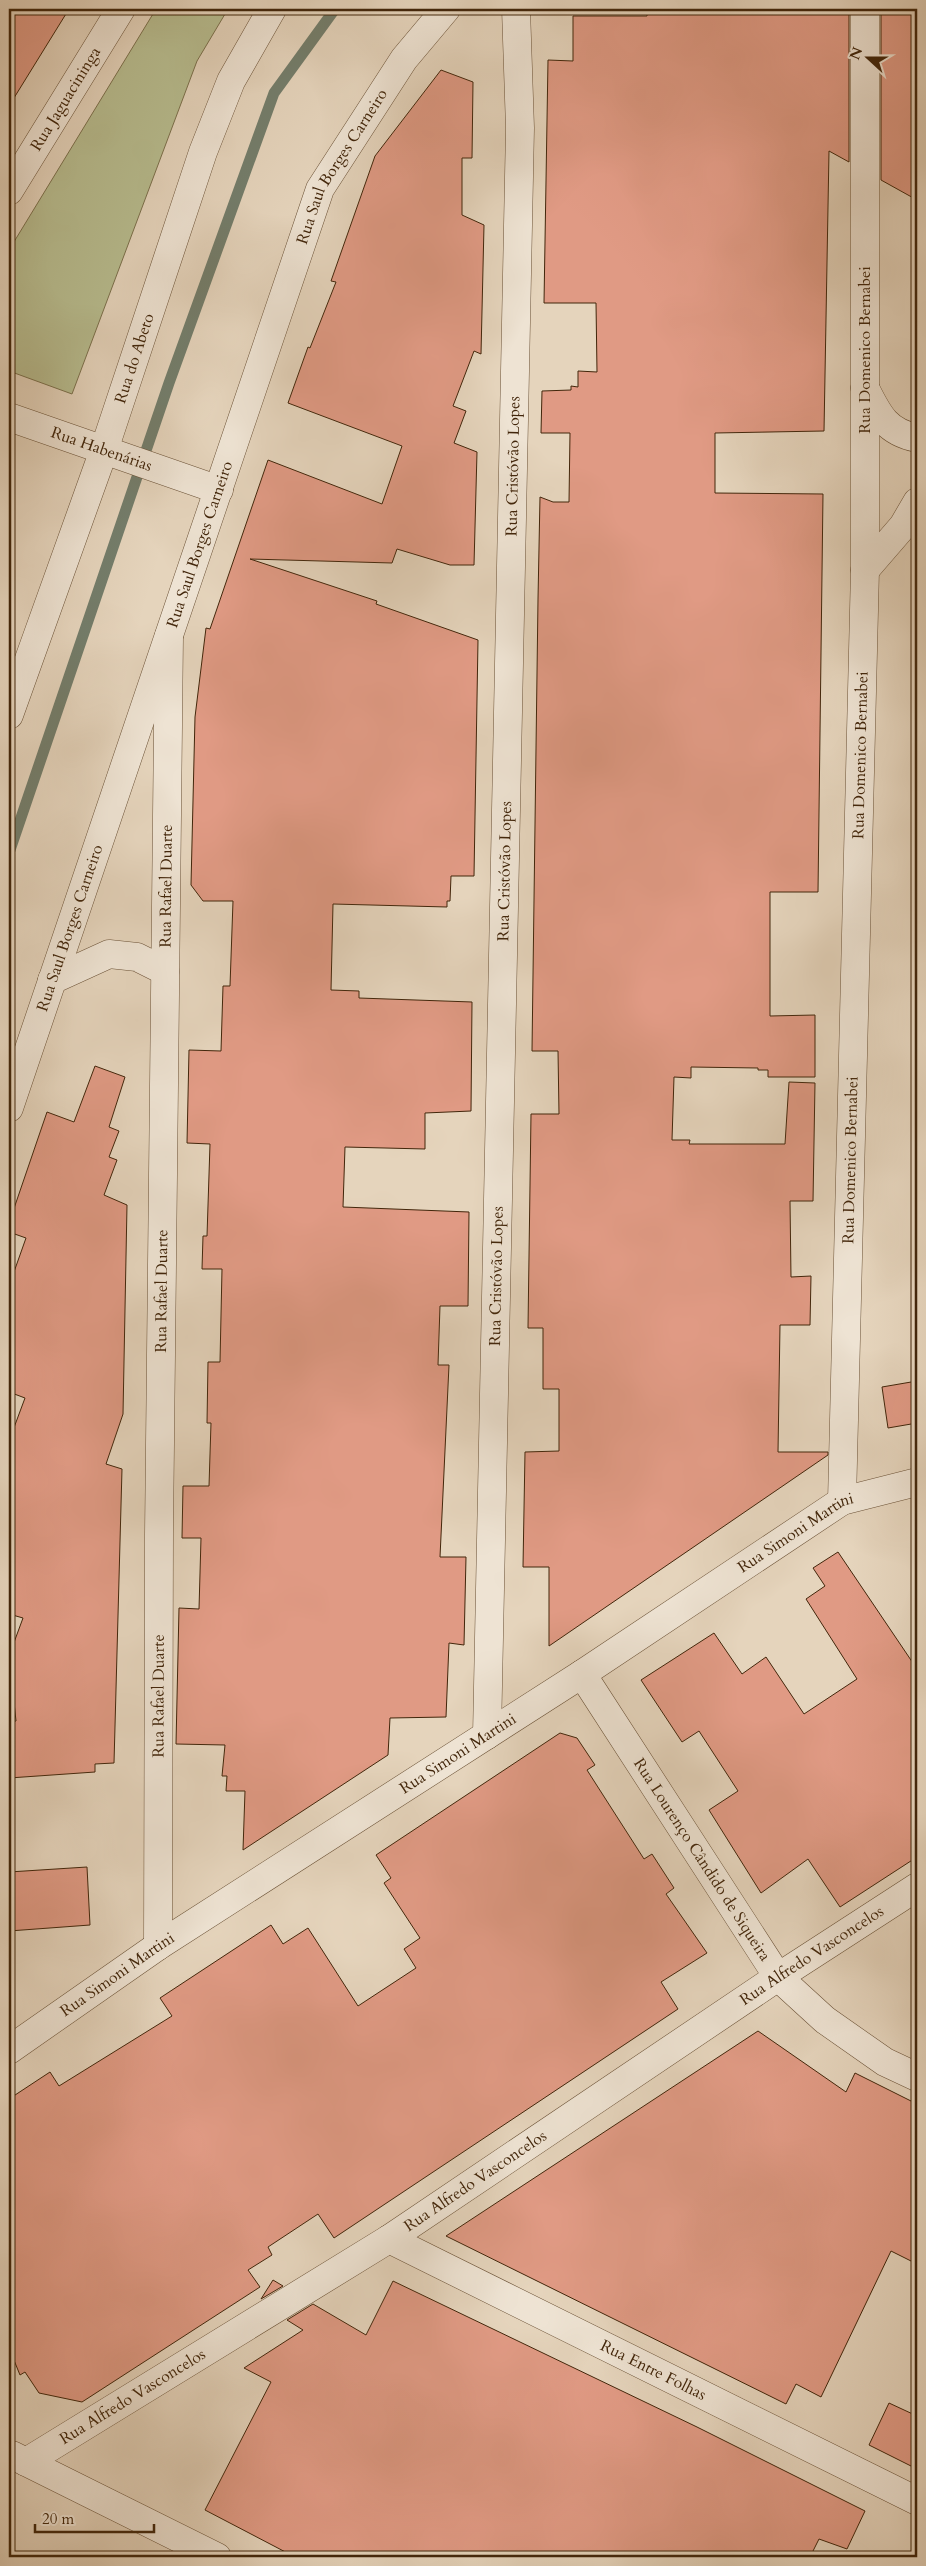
<svg xmlns="http://www.w3.org/2000/svg" width="926" height="2566" viewBox="0 0 926 2566" font-family="Cardo,serif">
  <style>
    .green { fill: #b7bc8f; stroke: #7c714d }
    .lines { fill: none; stroke-linecap: round; stroke-linejoin: round }
    .stream { stroke: #747e6c; stroke-width: 11 }
    .building { fill: #e09a84; stroke: #42260b }
    .minor-casing { stroke: #6b5237; stroke-width: 29 }
    .minor { stroke: #eee3d3; stroke-width: 28 }
    .labels { text-anchor: middle; dominant-baseline: central; stroke-width: 5; stroke-linejoin: round; paint-order: stroke }
    .street-label { font-size: 16px; fill: #42260b; stroke: #eee3d3 }
  </style>
  <rect width="100%" height="100%" fill="#e5d4bc"/>
  <filter id="stains"><feTurbulence type="fractalNoise" baseFrequency=".004" numOctaves="4"/><feColorMatrix values="0 0 0 0 .2 0 0 0 0 .09 0 0 0 0 .02 0 0 0 .5 -.17"/></filter>
  <radialGradient id="worn" r=".72"><stop offset=".6" stop-color="#630" stop-opacity="0"/><stop offset="1" stop-color="#630" stop-opacity=".3"/></radialGradient>
  <path class="green" d="M 156,9 L 228,9 L 197,61 L 72,394 L 9,371 L 9,250 Z"/>
  <g class="lines">
    <path class="stream" d="M 9,853 L 169,383 L 274,93 L 335,9"/>
  </g>
  <path class="building" d="M 9,9 L 69,9 L 9,106 Z
    M 647,9 L 849,9 L 849,162 L 829,151 L 824,431 L 715,433 L 715,493 L 823,494 L 818,892 L 770,892 L 770,1016 L 815,1015 L 815,1077 L 768,1077 L 768,1070 L 758,1070 L 758,1068 L 691,1067 L 691,1078 L 674,1077 L 672,1140 L 690,1140 L 689,1144 L 785,1144 L 789,1082 L 815,1083 L 813,1201 L 790,1201 L 791,1277 L 811,1276 L 810,1325 L 780,1325 L 778,1452 L 828,1452 L 828,1455 L 549,1646 L 549,1567 L 523,1567 L 525,1452 L 559,1451 L 559,1389 L 543,1389 L 543,1328 L 528,1328 L 531,1114 L 559,1114 L 558,1051 L 532,1051 L 538,599 L 540,497 L 553,502 L 569,502 L 570,433 L 541,433 L 542,391 L 571,390 L 571,386 L 578,387 L 578,371 L 597,372 L 596,303 L 544,303 L 548,60 L 573,61 L 573,16 L 647,16 Z
    M 881,9 L 917,9 L 917,22 L 913,38 L 917,39 L 917,200 L 881,180 Z
    M 441,70 L 473,82 L 472,158 L 462,158 L 462,215 L 484,225 L 481,354 L 474,351 L 453,406 L 466,411 L 454,443 L 477,452 L 474,565 L 450,565 L 397,549 L 392,563 L 250,559 L 377,601 L 376,604 L 478,640 L 474,876 L 451,876 L 450,901 L 447,901 L 447,907 L 333,904 L 331,990 L 359,991 L 359,998 L 472,1002 L 471,1111 L 425,1113 L 425,1149 L 345,1147 L 343,1207 L 469,1212 L 468,1306 L 440,1306 L 438,1365 L 449,1365 L 440,1557 L 466,1557 L 464,1645 L 449,1643 L 446,1717 L 390,1718 L 388,1755 L 243,1850 L 245,1791 L 226,1791 L 227,1776 L 222,1776 L 225,1745 L 176,1744 L 179,1608 L 199,1609 L 201,1538 L 182,1538 L 183,1486 L 209,1486 L 211,1423 L 207,1423 L 208,1362 L 220,1362 L 222,1269 L 202,1269 L 203,1236 L 207,1236 L 210,1144 L 187,1143 L 189,1050 L 221,1051 L 223,986 L 230,986 L 233,901 L 203,901 L 191,885 L 195,717 L 206,628 L 210,629 L 268,460 L 382,504 L 402,446 L 288,403 L 308,347 L 310,348 L 336,282 L 331,281 L 375,156 Z
    M 95,1066 L 125,1077 L 109,1127 L 119,1131 L 109,1157 L 117,1160 L 104,1195 L 127,1205 L 123,1414 L 106,1464 L 122,1469 L 114,1763 L 95,1764 L 95,1772 L 9,1778 L 9,1722 L 16,1721 L 9,1656 L 23,1618 L 9,1614 L 9,1441 L 25,1398 L 9,1392 L 9,1286 L 26,1238 L 9,1232 L 9,1223 L 47,1112 L 74,1122 Z
    M 917,1381 L 917,1423 L 888,1428 L 882,1387 Z
    M 838,1552 L 917,1669 L 917,1857 L 840,1907 L 808,1859 L 761,1893 L 709,1810 L 738,1791 L 699,1731 L 682,1742 L 641,1680 L 714,1633 L 742,1674 L 766,1657 L 804,1714 L 857,1679 L 806,1599 L 825,1586 L 813,1568 Z
    M 560,1733 L 577,1738 L 595,1765 L 587,1770 L 644,1859 L 652,1854 L 674,1888 L 666,1894 L 707,1953 L 661,1982 L 678,2009 L 334,2238 L 318,2214 L 268,2247 L 272,2255 L 248,2270 L 260,2287 L 82,2402 L 39,2393 L 25,2372 L 20,2375 L 9,2348 L 9,2099 L 50,2072 L 59,2086 L 172,2016 L 160,1998 L 271,1925 L 283,1944 L 308,1928 L 358,2006 L 416,1968 L 404,1949 L 420,1938 L 384,1883 L 391,1878 L 376,1855 Z
    M 87,1867 L 90,1925 L 9,1931 L 9,1872 Z
    M 758,2031 L 846,2092 L 855,2073 L 917,2104 L 917,2264 L 891,2251 L 821,2397 L 796,2384 L 786,2404 L 446,2236 Z
    M 273,2280 L 283,2286 L 261,2299 Z
    M 393,2281 L 697,2427 L 865,2511 L 847,2549 L 819,2539 L 810,2557 L 295,2557 L 205,2510 L 271,2382 L 244,2368 L 303,2330 L 287,2320 L 313,2304 L 366,2335 Z
    M 889,2403 L 917,2416 L 917,2469 L 869,2445 Z"/>
  <g class="lines">
    <g class="minor-casing">
      <g id="minor">
        <path id="s1" d="M 9,191 L 121,9"/>
        <path d="M 865,388 C 878,414 886,432 917,438"/>
        <path id="s2" d="M 9,417 L 219,490"/>
        <path d="M 865,570 L 903,526 L 917,502"/>
        <path id="s3" d="M 9,715 L 104,450 L 203,152 L 231,81 L 272,9"/>
        <path d="M 52,980 L 109,954 L 137,957 L 165,971"/>
        <path id="s4" d="M 9,1108 L 320,189 L 404,59 L 446,9"/>
        <path id="s5" d="M 842,1501 L 865,570 L 865,9"/>
        <path id="s6" d="M 582,1674 L 778,1977 L 825,2020 L 885,2062 L 917,2077"/>
        <path id="s7" d="M 487,1735 L 520,128 L 516,9"/>
        <path id="s8" d="M 158,1946 L 159,1534 L 169,636"/>
        <path id="s9" d="M 9,2050 L 158,1946 L 582,1674 L 842,1501 L 917,1482"/>
        <path id="s10" d="M 389,2239 L 917,2501"/>
        <path d="M 12,2455 L 217,2557"/>
        <path id="s11" d="M 26,2462 L 389,2239 L 778,1977 L 917,1887"/>
      </g>
    </g>
    <use href="#minor" class="minor"/>
  </g>
  <g class="labels">
    <g class="street-label">
      <text stroke="none"><textPath href="#s1" startOffset="108">Rua Jaguacininga</textPath></text>
      <text stroke="none"><textPath href="#s4" startOffset="1000">Rua Saul Borges Carneiro</textPath></text>
      <text transform="translate(865 350) rotate(-90)">Rua Domenico Bernabei</text>
      <text stroke="none"><textPath href="#s3" startOffset="378">Rua do Abeto</textPath></text>
      <text stroke="none"><textPath href="#s2" startOffset="98">Rua Habenárias</textPath></text>
      <text stroke="none"><textPath href="#s7" startOffset="1269">Rua Cristóvão Lopes</textPath></text>
      <text stroke="none"><textPath href="#s4" startOffset="595">Rua Saul Borges Carneiro</textPath></text>
      <text stroke="none"><textPath href="#s5" startOffset="746">Rua Domenico Bernabei</textPath></text>
      <text stroke="none"><textPath href="#s7" startOffset="864">Rua Cristóvão Lopes</textPath></text>
      <text stroke="none"><textPath href="#s8" startOffset="1060">Rua Rafael Duarte</textPath></text>
      <text stroke="none"><textPath href="#s4" startOffset="190">Rua Saul Borges Carneiro</textPath></text>
      <text stroke="none"><textPath href="#s5" startOffset="341">Rua Domenico Bernabei</textPath></text>
      <text stroke="none"><textPath href="#s7" startOffset="459">Rua Cristóvão Lopes</textPath></text>
      <text stroke="none"><textPath href="#s8" startOffset="655">Rua Rafael Duarte</textPath></text>
      <text stroke="none"><textPath href="#s9" startOffset="942">Rua Simoni Martini</textPath></text>
      <text stroke="none"><textPath href="#s8" startOffset="250">Rua Rafael Duarte</textPath></text>
      <text stroke="none"><textPath href="#s9" startOffset="538">Rua Simoni Martini</textPath></text>
      <text stroke="none"><textPath href="#s6" startOffset="221">Rua Lourenço Cândido de Siqueira</textPath></text>
      <text stroke="none"><textPath href="#s11" startOffset="935">Rua Alfredo Vasconcelos</textPath></text>
      <text stroke="none"><textPath href="#s9" startOffset="132">Rua Simoni Martini</textPath></text>
      <text stroke="none"><textPath href="#s11" startOffset="530">Rua Alfredo Vasconcelos</textPath></text>
      <text stroke="none"><textPath href="#s10" startOffset="295">Rua Entre Folhas</textPath></text>
      <text stroke="none"><textPath href="#s11" startOffset="125">Rua Alfredo Vasconcelos</textPath></text>
    </g>
  </g>
  <rect width="926" height="2566" fill="none" stroke="#e5d4bc" stroke-width="30"/>
  <rect x="10" y="10" width="906" height="2546" fill="none" stroke="#42260b" stroke-width="2.5"/>
  <rect x="15" y="15" width="896" height="2536" fill="none" stroke="#42260b"/>
  <g transform="translate(868 58) rotate(291)" stroke="#eee3d3" stroke-width="4" paint-order="stroke">
  <path d="M0-4L9 19L0 12L-9 19Z" fill="#42260b"/>
  <text y="-8" font-size="14" font-weight="bold" text-anchor="middle" fill="#42260b">N</text>
  </g>
  <path d="M35 2524v8h119v-8" fill="none" stroke="#42260b" stroke-width="2.5"/>
  <text x="42" y="2524" font-size="15" fill="#42260b" stroke="#eee3d3" stroke-width="4" paint-order="stroke">20 m</text>
  <rect width="100%" height="100%" filter="url(#stains)"/>
  <rect width="100%" height="100%" fill="url(#worn)"/>
</svg>
